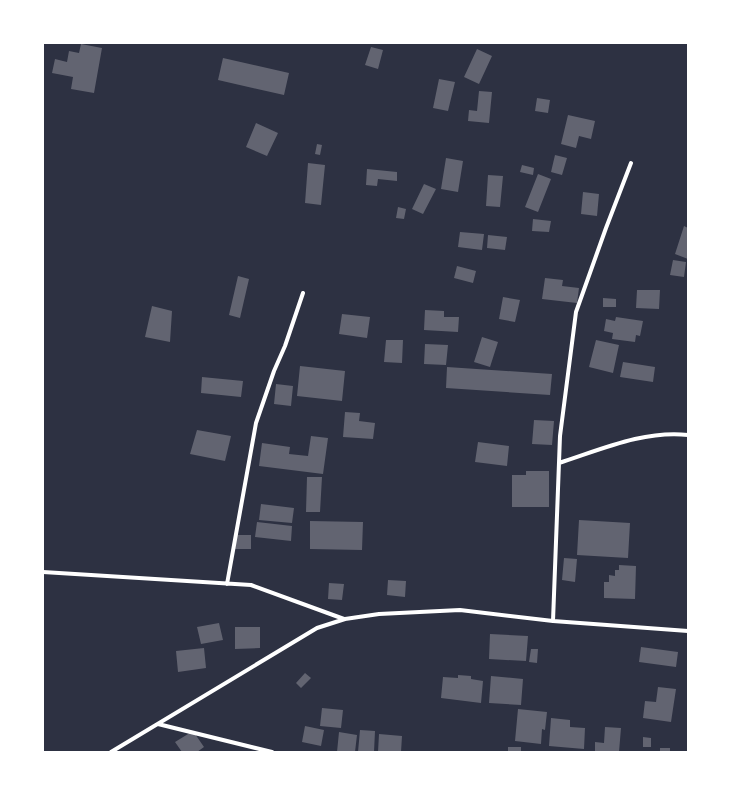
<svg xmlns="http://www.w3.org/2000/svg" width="731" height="795" viewBox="0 0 731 795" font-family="'DejaVu Sans',sans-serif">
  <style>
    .building { fill: #626471 }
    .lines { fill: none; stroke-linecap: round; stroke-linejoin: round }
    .minor { stroke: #fff; stroke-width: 4 }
  </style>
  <rect width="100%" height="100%" fill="#2d3142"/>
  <path class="building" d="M 81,44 L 102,48 L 94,93 L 71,89 L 73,77 L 52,73 L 55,59 L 67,62 L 69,51 L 79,53 Z
    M 371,47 L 383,50 L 378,69 L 365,65 Z
    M 477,49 L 492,56 L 479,84 L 464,77 Z
    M 223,58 L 289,73 L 284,95 L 218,80 Z
    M 439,79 L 455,82 L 448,111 L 433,108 Z
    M 479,91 L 492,92 L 489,123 L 468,121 L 469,110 L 477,111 Z
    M 537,98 L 550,100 L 548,113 L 535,111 Z
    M 568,115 L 595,121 L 591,139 L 579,136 L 576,148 L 561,144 Z
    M 256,123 L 278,133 L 267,156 L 246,147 Z
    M 317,144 L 322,145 L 320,155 L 315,154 Z
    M 555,155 L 567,158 L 562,175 L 551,172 Z
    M 446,158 L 463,161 L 458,192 L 441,189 Z
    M 308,163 L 325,165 L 321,205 L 305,203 Z
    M 522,165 L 534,168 L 533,175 L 520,172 Z
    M 367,169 L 397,172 L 397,181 L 378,179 L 377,186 L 366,185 Z
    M 538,174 L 551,179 L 538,212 L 525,207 Z
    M 488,175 L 503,176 L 500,207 L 486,206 Z
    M 424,184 L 436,189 L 423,214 L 412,209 Z
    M 583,192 L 599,194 L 597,216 L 581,214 Z
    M 398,207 L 406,209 L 404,219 L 396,218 Z
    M 533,219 L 551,221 L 549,232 L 532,231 Z
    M 684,226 L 688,228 L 688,259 L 675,254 Z
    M 460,232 L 484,234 L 482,250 L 458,247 Z
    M 488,235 L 507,237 L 505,250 L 487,248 Z
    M 673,260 L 686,262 L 684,277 L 670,275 Z
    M 457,266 L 476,271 L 473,283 L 454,278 Z
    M 238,276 L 249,279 L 240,318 L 229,315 Z
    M 545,278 L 563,280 L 562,286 L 579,288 L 577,303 L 542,299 Z
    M 637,290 L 660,290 L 659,309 L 636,308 Z
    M 503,297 L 520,300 L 515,322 L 499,319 Z
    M 603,298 L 616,299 L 616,307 L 603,307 Z
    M 152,306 L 172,311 L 170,342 L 145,337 Z
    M 425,310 L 444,311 L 444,317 L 459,317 L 458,332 L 424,330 Z
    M 342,314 L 370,317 L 367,338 L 339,334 Z
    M 616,317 L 643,321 L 640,336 L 636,335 L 635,342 L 612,339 L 613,333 L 604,331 L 606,319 L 615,321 Z
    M 482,337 L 498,342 L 490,367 L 474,362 Z
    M 386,340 L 403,340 L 402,363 L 384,362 Z
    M 596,340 L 619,345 L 613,373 L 589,367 Z
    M 425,344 L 448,345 L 446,365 L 424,364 Z
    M 623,362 L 655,367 L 653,382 L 620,377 Z
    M 300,366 L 345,371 L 342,401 L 297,396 Z
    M 447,367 L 552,374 L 550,395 L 446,388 Z
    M 202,377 L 243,381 L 241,397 L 201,393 Z
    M 276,384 L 293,386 L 291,406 L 274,404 Z
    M 345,412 L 360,413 L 359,421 L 375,423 L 373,439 L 343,437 Z
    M 534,420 L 554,421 L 552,445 L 532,444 Z
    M 197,430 L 231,436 L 225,461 L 190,454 Z
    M 311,436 L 328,438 L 323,474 L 259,466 L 262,443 L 290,447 L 289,454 L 308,456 Z
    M 478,442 L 509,446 L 507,466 L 475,462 Z
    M 526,471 L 549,471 L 549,507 L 512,507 L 512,475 L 526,475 Z
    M 307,477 L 322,477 L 320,512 L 306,512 Z
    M 261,504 L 294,508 L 292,523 L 259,520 Z
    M 579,520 L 630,523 L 628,558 L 577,555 Z
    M 310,521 L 363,522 L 362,550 L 310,549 Z
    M 257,522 L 292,526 L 291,541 L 255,537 Z
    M 235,535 L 251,535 L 251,549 L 235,549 Z
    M 564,558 L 577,559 L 575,582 L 562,580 Z
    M 619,565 L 636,566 L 635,599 L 604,598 L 604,582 L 609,582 L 609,575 L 615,576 L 615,570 L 619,570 Z
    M 388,580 L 406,581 L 405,597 L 387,595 Z
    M 329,583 L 344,584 L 342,600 L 328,599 Z
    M 219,623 L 223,640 L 201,644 L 197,627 Z
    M 235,627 L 260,627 L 260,648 L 235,649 Z
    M 490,634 L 528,636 L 526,661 L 489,659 Z
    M 641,647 L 678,652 L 676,667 L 639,662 Z
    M 204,648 L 206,668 L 178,672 L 176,651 Z
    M 531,649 L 538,649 L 537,663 L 529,662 Z
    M 305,673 L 311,678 L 301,688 L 296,683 Z
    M 458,675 L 471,676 L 471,679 L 483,681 L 481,703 L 441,698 L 443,677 L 458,678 Z
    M 491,676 L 523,679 L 521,705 L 489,703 Z
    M 658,687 L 676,689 L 671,722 L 643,718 L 645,701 L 656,702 Z
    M 322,708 L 343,710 L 341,728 L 320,726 Z
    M 518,709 L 547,712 L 545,730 L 542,729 L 541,744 L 515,741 Z
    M 551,718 L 570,720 L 570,727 L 585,728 L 584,749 L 549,746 Z
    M 305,726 L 324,730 L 321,746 L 302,742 Z
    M 605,727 L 621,728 L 619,752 L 595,752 L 595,742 L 604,743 Z
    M 360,730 L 375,731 L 374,752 L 358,752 Z
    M 193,731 L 204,747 L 197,752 L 182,752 L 175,742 Z
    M 339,732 L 357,735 L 355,752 L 337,752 Z
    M 379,734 L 402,736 L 401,752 L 378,752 Z
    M 643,737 L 651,738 L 651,747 L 643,747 Z
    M 508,747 L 521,747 L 521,752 L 508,752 Z
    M 660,748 L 670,748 L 670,752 L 660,752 Z"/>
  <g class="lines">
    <path class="minor" d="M 559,463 C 600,450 644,430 688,435
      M 43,572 L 251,585 L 344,619
      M 227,584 L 256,423 L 274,371 L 285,346 L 303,293
      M 553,621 L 560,436 L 576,312 L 606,228 L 631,163
      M 158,724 L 272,752
      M 111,752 L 317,628 L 345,619 L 379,614 L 460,610 L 553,621 L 688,631"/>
  </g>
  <rect width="731" height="795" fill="none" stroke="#ffffff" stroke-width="88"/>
</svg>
